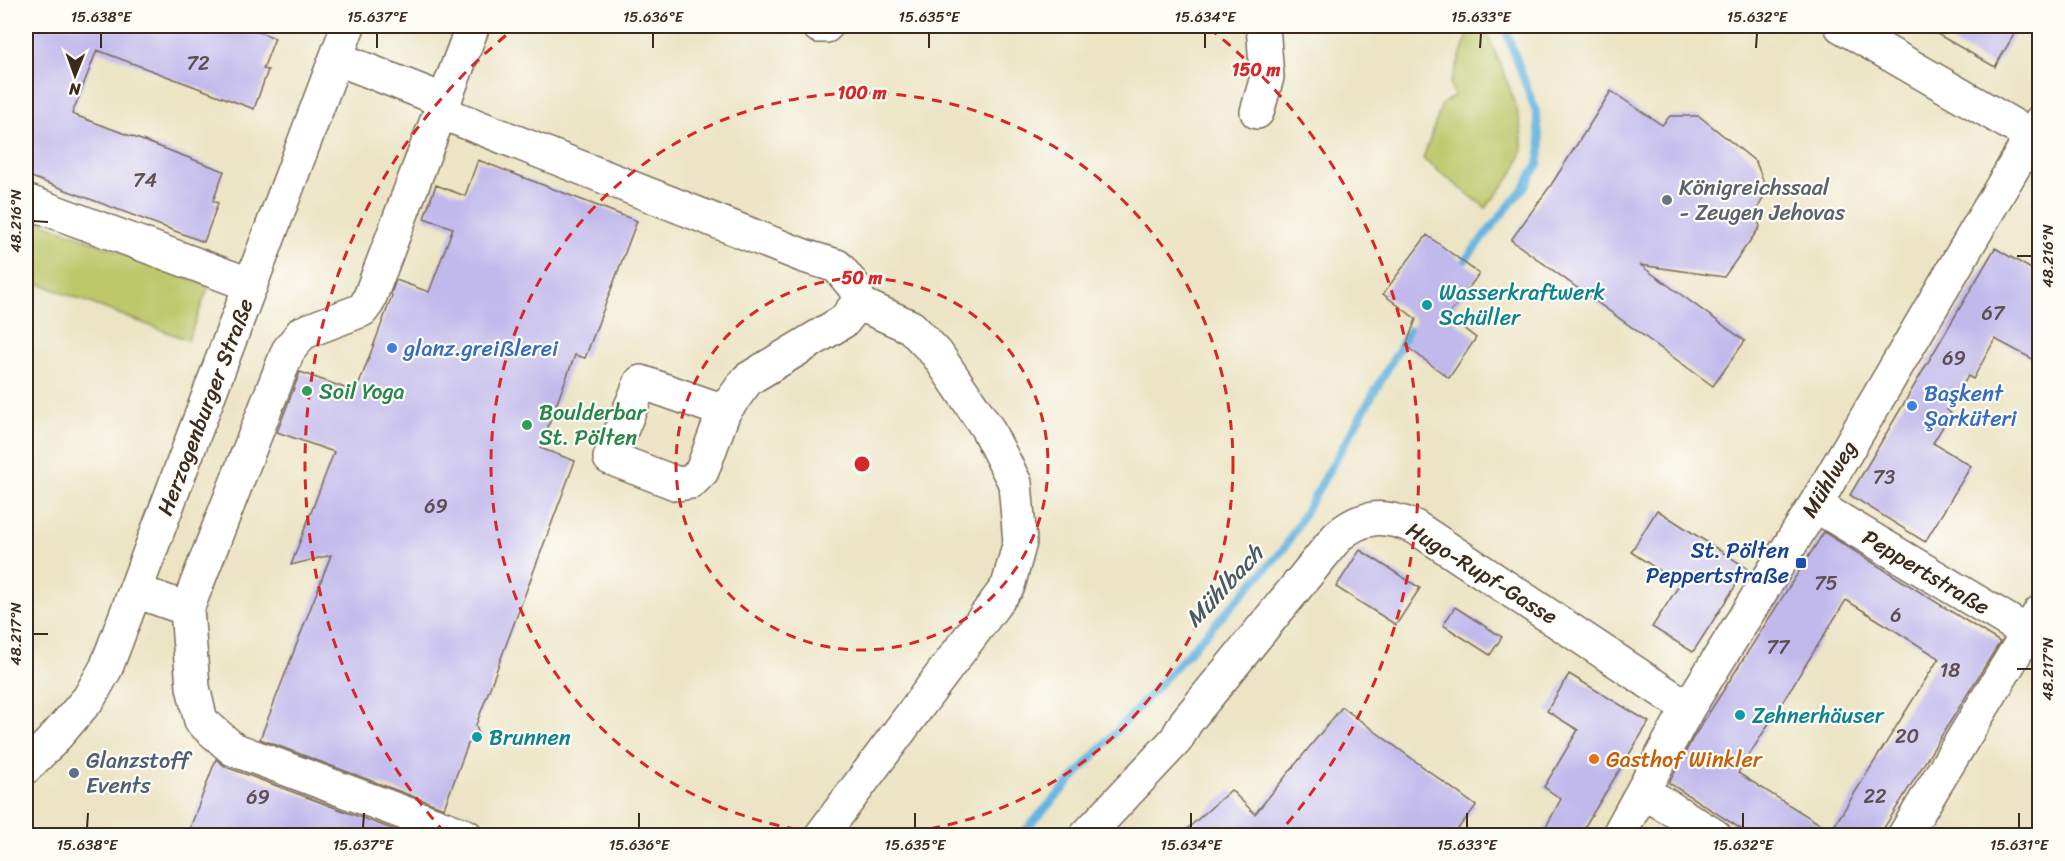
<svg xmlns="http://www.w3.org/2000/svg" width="2065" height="861" viewBox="0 0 2065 861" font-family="Sriracha,sans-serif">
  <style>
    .green { fill: #bcc86a; stroke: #7c7944; stroke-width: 1.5 }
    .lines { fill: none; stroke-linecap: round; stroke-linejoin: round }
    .stream { stroke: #65b3df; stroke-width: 8 }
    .building { fill: #c1b9ec; fill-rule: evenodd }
    .minor-casing { stroke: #796b58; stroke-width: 36 }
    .minor { stroke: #fff; stroke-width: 33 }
    .ticks { fill: none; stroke: #3b2a1e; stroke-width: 2 }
    .ring { fill: none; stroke: #d62828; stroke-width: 3; stroke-dasharray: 10 8 }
    .worship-dot { fill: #6b7280; stroke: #fdfcf7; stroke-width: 2 }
    .culture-dot { fill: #0f9aa8; stroke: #fdfcf7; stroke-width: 2 }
    .shop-dot { fill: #3f7fe0; stroke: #fdfcf7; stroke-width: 2 }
    .leisure-dot { fill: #2e9e5b; stroke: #fdfcf7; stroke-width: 2 }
    .transit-dot { fill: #1a4fb4; stroke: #fdfcf7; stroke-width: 2 }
    .food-dot { fill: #e8710a; stroke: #fdfcf7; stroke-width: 2 }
    .service-dot { fill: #5c6f8a; stroke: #fdfcf7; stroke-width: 2 }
    .labels { text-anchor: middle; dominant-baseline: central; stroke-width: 4.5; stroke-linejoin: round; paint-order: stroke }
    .number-label { font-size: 20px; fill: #5c4e52 }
    .worship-label { font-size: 22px; fill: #5b616d; stroke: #fdfcf7; text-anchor: start }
    .culture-label { font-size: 22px; fill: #0d838f; stroke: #fdfcf7; text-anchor: start }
    .shop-label { font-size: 22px; fill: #366cbe; stroke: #fdfcf7; text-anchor: start }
    .leisure-label { font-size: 22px; fill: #27864d; stroke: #fdfcf7; text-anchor: start }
    .street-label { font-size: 22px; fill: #3b2a1e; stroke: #fdfcf7 }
    .transit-label { font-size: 22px; fill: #164399; stroke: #fdfcf7; text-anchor: end }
    .food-label { font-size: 22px; fill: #c56008; stroke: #fdfcf7; text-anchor: start }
    .service-label { font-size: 22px; fill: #4e5e75; stroke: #fdfcf7; text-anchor: start }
    .water-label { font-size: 24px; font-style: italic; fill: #4a5a62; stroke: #fdfcf7 }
    .centre { fill: #d62828; stroke: #fdfcf7; stroke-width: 3 }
    .ring-label { font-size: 18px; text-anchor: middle; font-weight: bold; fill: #d62828; stroke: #fdfcf7; stroke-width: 4.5; stroke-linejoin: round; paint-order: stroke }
    .neatline { fill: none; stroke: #3b2a1e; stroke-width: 2 }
    .ticks-label { font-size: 15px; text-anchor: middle; fill: #3b2a1e }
  </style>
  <rect width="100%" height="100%" fill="#fdfcf7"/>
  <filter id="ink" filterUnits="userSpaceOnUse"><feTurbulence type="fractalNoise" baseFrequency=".0167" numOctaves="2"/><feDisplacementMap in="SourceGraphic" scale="12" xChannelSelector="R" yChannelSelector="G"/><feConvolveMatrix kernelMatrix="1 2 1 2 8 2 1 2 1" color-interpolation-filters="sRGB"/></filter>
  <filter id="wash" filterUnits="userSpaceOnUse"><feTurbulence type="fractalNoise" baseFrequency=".008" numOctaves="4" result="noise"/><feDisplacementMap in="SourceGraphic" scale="24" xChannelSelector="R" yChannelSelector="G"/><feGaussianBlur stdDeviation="1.35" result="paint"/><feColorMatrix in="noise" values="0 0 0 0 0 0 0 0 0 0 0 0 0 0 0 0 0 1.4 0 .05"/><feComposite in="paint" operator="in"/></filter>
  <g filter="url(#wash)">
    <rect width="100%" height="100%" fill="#ece4c4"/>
    <path class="green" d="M 1470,29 L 1482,29 L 1487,33 C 1500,66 1535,132 1517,166 C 1509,181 1496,194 1486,208 L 1423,159 L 1442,104 L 1454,96 L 1450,84 Z
      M 26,216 L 209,286 L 188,340 L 26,279 Z"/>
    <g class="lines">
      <path class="stream" d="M 1465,260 L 1525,186 L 1538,164 L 1541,147 L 1536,112 L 1504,26
        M 1020,836 L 1284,549 L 1410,330"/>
    </g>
    <g id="blocks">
      <path class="building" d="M 32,26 L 242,26 L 275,38 L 263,69 L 268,70 L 254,109 L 97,50 L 72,114 L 224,171 L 213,201 L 218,203 L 204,242 L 26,175 L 26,43 Z
        M 1923,26 L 2019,26 L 1995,67 Z
        M 1611,91 L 1662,125 L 1670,116 L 1699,116 L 1756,162 L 1767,190 L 1756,212 L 1760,227 L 1724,277 L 1640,265 L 1745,341 L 1713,386 L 1511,240 L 1551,185 Z
        M 478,160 L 637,221 L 585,358 L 575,355 L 540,448 L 575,461 L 476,725 L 479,736 L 468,744 L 444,808 L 260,739 L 331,555 L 291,565 L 334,452 L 277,432 L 300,372 L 356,392 L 392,296 L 391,293 L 396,280 L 429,292 L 453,228 L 424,218 L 436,185 L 465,196 Z
        M 1427,235 L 1479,274 L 1448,316 L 1476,338 L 1449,378 L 1406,346 L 1416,319 L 1383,294 Z
        M 1995,248 L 2040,274 L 2040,363 L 1995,339 L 1973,379 L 1968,376 L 1947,410 L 1951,413 L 1933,443 L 1971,466 L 1925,542 L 1850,495 Z
        M 1657,510 L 1747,568 L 1693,652 L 1652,627 L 1680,584 L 1631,552 Z
        M 1824,532 L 2000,642 L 1879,836 L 1752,836 L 1669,783 L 1693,738 ZM 1846,600 L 1939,658 L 1831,831 L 1738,773 Z
        M 1360,550 L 1420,588 L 1396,625 L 1336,587 Z
        M 1455,607 L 1502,637 L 1490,655 L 1443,625 Z
        M 1569,674 L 1649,722 L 1579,836 L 1541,836 L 1561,799 L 1544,787 L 1578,730 L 1547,711 Z
        M 1342,707 L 1476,806 L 1452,836 L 1179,836 L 1231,790 L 1255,814 Z
        M 216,759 L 226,767 L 411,836 L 187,836 Z"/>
    </g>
  </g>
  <g filter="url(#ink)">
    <use href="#blocks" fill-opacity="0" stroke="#796b58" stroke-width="1.5"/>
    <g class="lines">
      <g class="minor-casing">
        <path id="minor" d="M 819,26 L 826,26
          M 1841,26 L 2040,141
          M 336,58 L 435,97 L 453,117 L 804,256 L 837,266 L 856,289 L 858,303 L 844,321 L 748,379 L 724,411 L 702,471 L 691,482 L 678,484 L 610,458 L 641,382 L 724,411
          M 1257,112 L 1267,77 L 1263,26
          M 26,201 L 251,285
          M 1815,505 L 2027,632 L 2040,636
          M 136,591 L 187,609 L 193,687 L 201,721 L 233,749 L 466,836
          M 187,609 L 288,351 L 302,333 L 362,310 L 368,302 L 472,28 L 471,26
          M 26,767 L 52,741 L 89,698 L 106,668 L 348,26
          M 1643,791 L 1715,836
          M 821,836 L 1008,586 L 1020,542 L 1015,483 L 987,428 L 937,354 L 911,327 L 858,303
          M 1086,836 L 1176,740 L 1186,722 L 1338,536 C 1364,514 1384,515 1415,527 L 1688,708
          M 1618,836 L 1688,708 L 1815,505 L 2040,122
          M 1904,836 L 2040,612"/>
      </g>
      <use href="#minor" class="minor"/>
    </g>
  </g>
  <path class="ticks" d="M 101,48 L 101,33M 377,48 L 377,33M 653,48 L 653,33M 929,48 L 929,33M 1205,48 L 1205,33M 1480,48 L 1481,33M 1756,48 L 1757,33M 33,221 L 48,222M 2017,256 L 2032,256M 33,634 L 48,634M 2017,669 L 2032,669M 87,828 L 88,813M 363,828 L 364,813M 639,828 L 639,813M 915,828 L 915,813M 1191,828 L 1191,813M 1467,828 L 1467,813M 1743,828 L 1743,813M 2019,828 L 2019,813"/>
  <g class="ring">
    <circle cx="862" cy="464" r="186"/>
    <circle cx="862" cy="464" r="371"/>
    <path d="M445 833A557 557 0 0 1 515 28M1209 28A557 557 0 0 1 1279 833"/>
  </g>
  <circle class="worship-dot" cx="1667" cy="200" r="6"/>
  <g class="culture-dot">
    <circle cx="1427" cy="305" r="6"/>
    <circle cx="1740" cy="715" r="6"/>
    <circle cx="477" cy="737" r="6"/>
  </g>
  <g class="shop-dot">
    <circle cx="392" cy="348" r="6"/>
    <circle cx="1912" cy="406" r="6"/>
  </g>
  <g class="leisure-dot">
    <circle cx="307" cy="391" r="6"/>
    <circle cx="527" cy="425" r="6"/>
  </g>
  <rect class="transit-dot" x="1795" y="557" width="12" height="12" rx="3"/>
  <circle class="food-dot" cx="1594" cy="759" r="6"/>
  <circle class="service-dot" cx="74" cy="773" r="6"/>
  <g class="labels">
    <g class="number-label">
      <text x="198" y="63">72</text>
      <text x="145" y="180">74</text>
      <text x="1993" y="313">67</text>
      <text x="1954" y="358">69</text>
      <text x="1884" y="477">73</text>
      <text x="436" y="506">69</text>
      <text x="1826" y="583">75</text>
      <text x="1896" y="615">6</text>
      <text x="1778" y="647">77</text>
      <text x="1950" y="670">18</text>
      <text x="1907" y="736">20</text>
      <text x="1875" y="796">22</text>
      <text x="258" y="797">69</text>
    </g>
    <g class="worship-label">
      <text x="1679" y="187">Königreichssaal<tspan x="1679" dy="25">- Zeugen Jehovas</tspan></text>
    </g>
    <g class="culture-label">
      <text x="1439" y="292">Wasserkraftwerk<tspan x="1439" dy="25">Schüller</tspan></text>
      <text x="1752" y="715">Zehnerhäuser</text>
      <text x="489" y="737">Brunnen</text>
    </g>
    <g class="shop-label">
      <text x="404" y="348">glanz.greißlerei</text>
      <text x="1924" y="393">Başkent<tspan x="1924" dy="25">Şarküteri</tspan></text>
    </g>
    <g class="leisure-label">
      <text x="319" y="391">Soil Yoga</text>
      <text x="539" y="412">Boulderbar<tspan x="539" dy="25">St. Pölten</tspan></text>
    </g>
    <g class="street-label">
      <text transform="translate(205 407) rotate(-69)">Herzogenburger Straße</text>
      <text transform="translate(1829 479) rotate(-59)">Mühlweg</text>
      <text transform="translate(1926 572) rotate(31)">Peppertstraße</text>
      <text transform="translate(1482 573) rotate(32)">Hugo-Rupf-Gasse</text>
    </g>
    <g class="transit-label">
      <text x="1789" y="550">St. Pölten<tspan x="1789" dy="25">Peppertstraße</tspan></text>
    </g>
    <g class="food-label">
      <text x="1606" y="759">Gasthof Winkler</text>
    </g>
    <g class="service-label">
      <text x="86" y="760">Glanzstoff<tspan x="86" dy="25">Events</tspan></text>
    </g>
    <g class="water-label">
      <text transform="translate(1224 586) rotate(-47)">Mühlbach</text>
    </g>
  </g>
  <circle cx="862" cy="464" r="9" class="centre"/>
  <g class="ring-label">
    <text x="1256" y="76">150 m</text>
    <text x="862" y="99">100 m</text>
    <text x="862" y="284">50 m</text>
  </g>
  <rect width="2065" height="861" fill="none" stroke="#fdfcf7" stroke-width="66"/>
  <g transform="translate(75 75) rotate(181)" stroke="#fdfcf7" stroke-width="4.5" paint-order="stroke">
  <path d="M0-4.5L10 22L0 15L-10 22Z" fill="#3b2a1e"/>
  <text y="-9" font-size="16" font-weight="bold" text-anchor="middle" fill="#3b2a1e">N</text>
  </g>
  <rect x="33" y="33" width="1999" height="795" class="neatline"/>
  <g class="ticks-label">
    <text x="101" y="22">15.638°E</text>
    <text x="377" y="22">15.637°E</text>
    <text x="653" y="22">15.636°E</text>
    <text x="929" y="22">15.635°E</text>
    <text x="1205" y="22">15.634°E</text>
    <text x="1481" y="22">15.633°E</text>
    <text x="1757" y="22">15.632°E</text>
    <text transform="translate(16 221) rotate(-90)" y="5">48.216°N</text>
    <text transform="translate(2048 256) rotate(-90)" y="5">48.216°N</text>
    <text transform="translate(16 634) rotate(-90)" y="5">48.217°N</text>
    <text transform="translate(2048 669) rotate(-90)" y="5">48.217°N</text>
    <text x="87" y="850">15.638°E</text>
    <text x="363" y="850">15.637°E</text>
    <text x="639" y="850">15.636°E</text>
    <text x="915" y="850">15.635°E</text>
    <text x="1191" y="850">15.634°E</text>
    <text x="1467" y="850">15.633°E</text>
    <text x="1743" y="850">15.632°E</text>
    <text x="2019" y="850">15.631°E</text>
  </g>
</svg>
